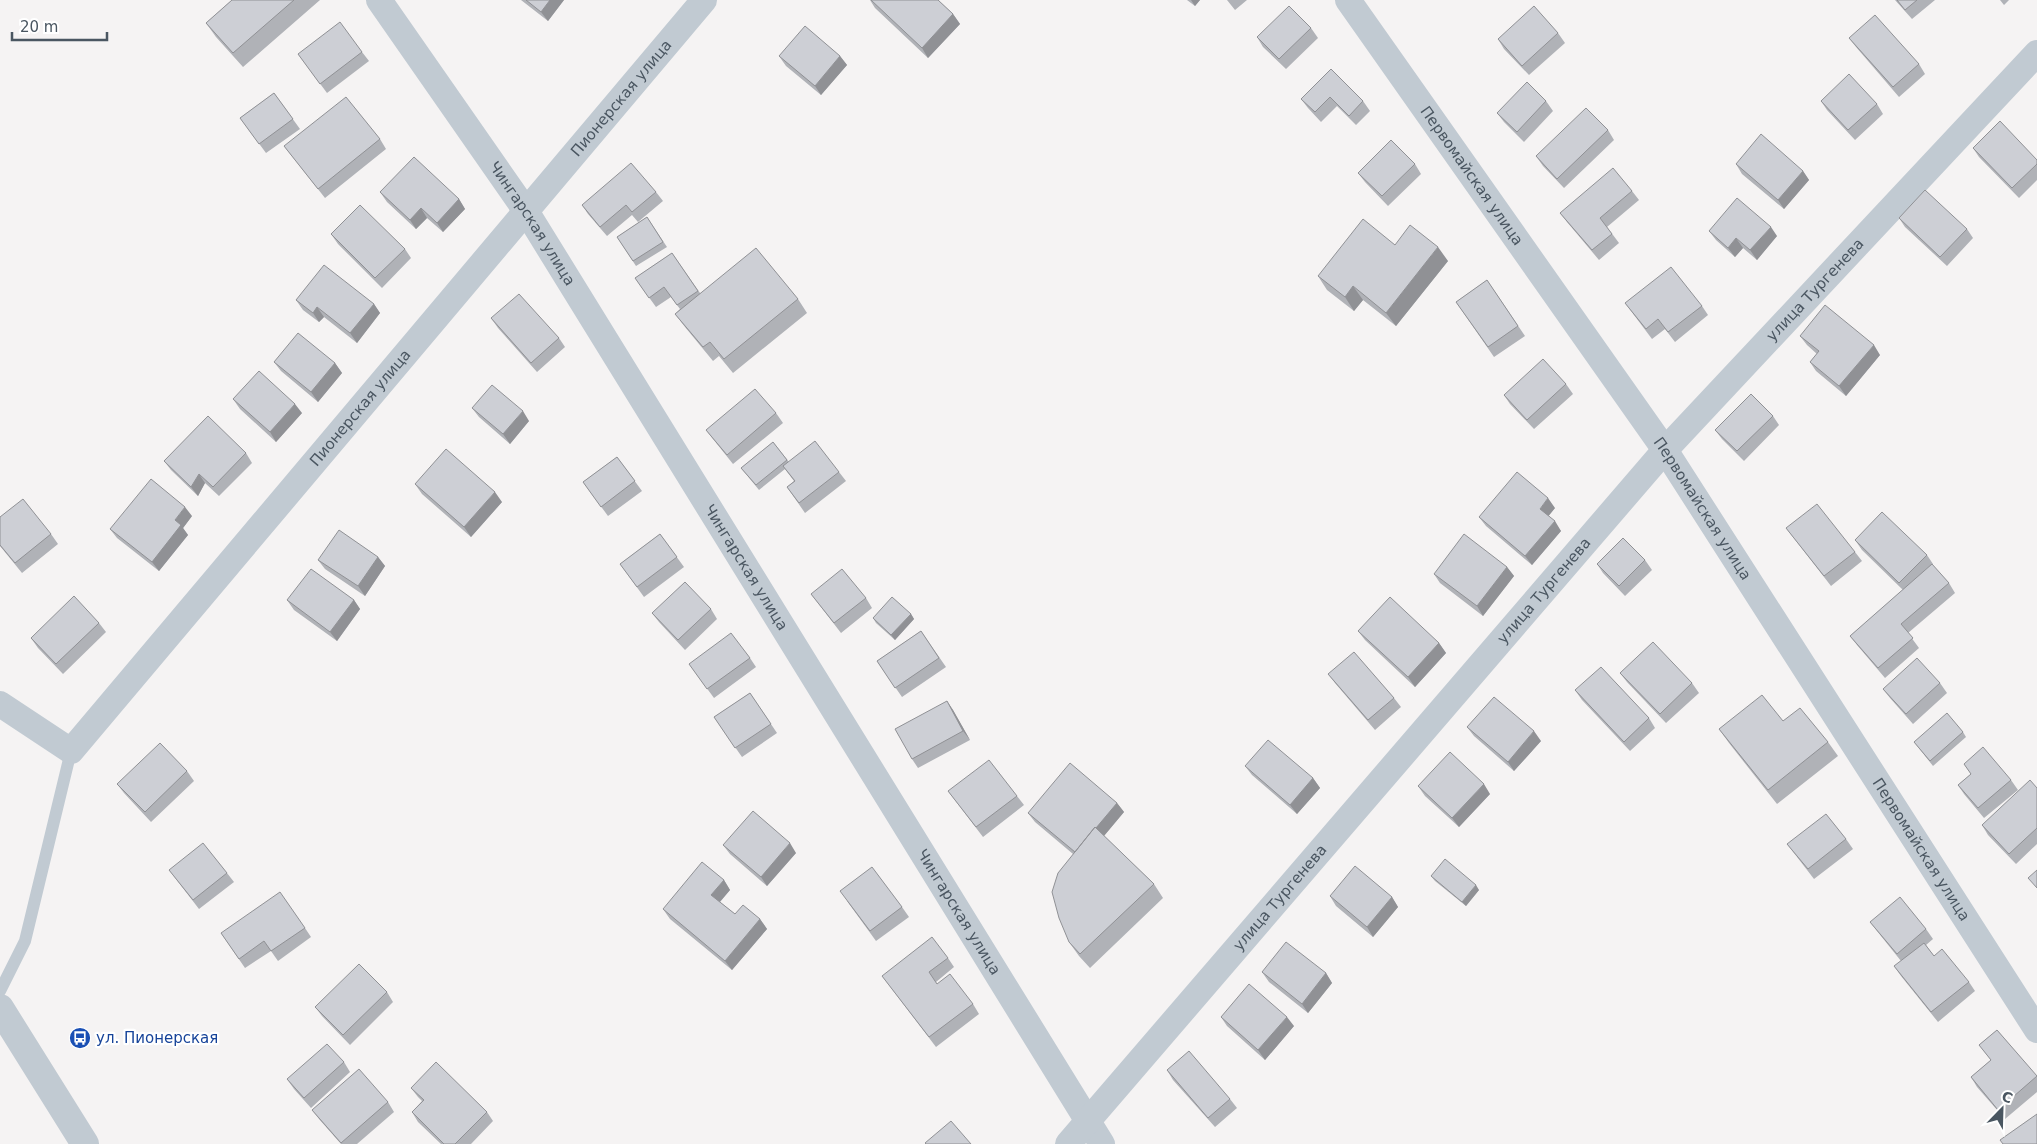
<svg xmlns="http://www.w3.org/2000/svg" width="2037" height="1144" viewBox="0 0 2037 1144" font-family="'DejaVu Sans',sans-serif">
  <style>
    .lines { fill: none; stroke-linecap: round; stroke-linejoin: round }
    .service { stroke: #c1cad2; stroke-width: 12 }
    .minor { stroke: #c1cad2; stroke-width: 26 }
    .tertiary { stroke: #c1cad2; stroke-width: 28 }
    .wall { fill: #b0b2b7 }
    .shaded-wall { fill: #909195 }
    .building { fill: #cdcfd5; stroke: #909195 }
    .labels { text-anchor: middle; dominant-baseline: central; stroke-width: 4.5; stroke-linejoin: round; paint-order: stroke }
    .street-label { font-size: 15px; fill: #4a5661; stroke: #fff }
    .transit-label { font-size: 15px; fill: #164399; stroke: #fff; text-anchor: start }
  </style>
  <rect width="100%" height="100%" fill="#f5f3f3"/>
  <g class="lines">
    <path class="service" d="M 0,991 L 25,941 L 71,751"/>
    <g class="minor">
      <path id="s1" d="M 379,0 L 526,211 L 1102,1144"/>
      <path id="s2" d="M 1348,0 L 1665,450 L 2037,1030"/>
      <path id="s3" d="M 0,704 L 71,751 L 704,0"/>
      <path id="s4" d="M 1068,1144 L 1665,450 L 2037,53"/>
    </g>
    <path class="tertiary" d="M 0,1008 L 85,1144"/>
  </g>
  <path class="wall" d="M 232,0 L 320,0 L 243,67 L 216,37 L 206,23 Z
    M 521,0 L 564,0 L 548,21 Z
    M 870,0 L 938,0 L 953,14 L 960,24 L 928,58 L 875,8 Z
    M 1187,0 L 1200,0 L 1195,6 Z
    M 1227,0 L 1247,0 L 1235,10 Z
    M 1895,0 L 1935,0 L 1912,19 Z
    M 2000,0 L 2009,0 L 2004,5 Z
    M 1311,28 L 1318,38 L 1286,69 L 1263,47 L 1257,37 Z
    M 1558,33 L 1565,43 L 1529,75 L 1504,49 L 1498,39 Z
    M 1849,38 L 1919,64 L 1925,74 L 1899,97 L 1856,47 Z
    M 362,52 L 369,61 L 327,93 L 298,54 Z
    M 779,56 L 840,56 L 847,65 L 821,95 L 786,66 Z
    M 1331,69 L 1363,101 L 1370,111 L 1356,125 L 1337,106 L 1321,122 L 1308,108 L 1301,99 Z
    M 274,93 L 300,129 L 266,153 L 240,118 Z
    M 1546,101 L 1553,111 L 1524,142 L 1504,122 L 1497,113 Z
    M 1821,101 L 1877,104 L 1883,114 L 1855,140 L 1827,110 Z
    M 1608,130 L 1614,140 L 1564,188 L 1543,166 L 1536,156 Z
    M 380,139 L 386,149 L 325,198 L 284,146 Z
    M 1973,148 L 2037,160 L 2037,180 L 2019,198 L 1979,157 Z
    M 1415,164 L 1421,174 L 1388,206 L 1365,182 L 1358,173 Z
    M 1736,164 L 1803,171 L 1809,180 L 1784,209 L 1742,174 Z
    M 1632,191 L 1639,200 L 1607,227 L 1619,243 L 1599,260 L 1567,222 L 1560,213 Z
    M 380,192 L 459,199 L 465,209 L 443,232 L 427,218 L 416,229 L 387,202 Z
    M 656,192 L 663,201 L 638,222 L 632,215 L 607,236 L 588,214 L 582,205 Z
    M 647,217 L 667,247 L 636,266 L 617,237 Z
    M 1899,218 L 1967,229 L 1973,238 L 1947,266 L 1905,227 Z
    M 1709,231 L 1777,236 L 1757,260 L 1743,248 L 1735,257 L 1716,240 Z
    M 331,234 L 405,249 L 411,258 L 382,288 L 338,244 Z
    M 1395,245 L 1448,261 L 1396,326 L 1363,300 L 1354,311 L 1327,290 L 1318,276 Z
    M 672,253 L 700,293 L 798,299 L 807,313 L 733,373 L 719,356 L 713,361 L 685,327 L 675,314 L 680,309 L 671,297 L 656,307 L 635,278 Z
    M 1487,280 L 1525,336 L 1494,357 L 1456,302 Z
    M 296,300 L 374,304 L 380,313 L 357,343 L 324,317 L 319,322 L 303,310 Z
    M 1625,303 L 1702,306 L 1708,315 L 1675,342 L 1665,329 L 1652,339 Z
    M 491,318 L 559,338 L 565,347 L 537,372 L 498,328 Z
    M 1800,336 L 1880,355 L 1846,396 L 1816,371 L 1810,362 L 1817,354 L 1807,345 Z
    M 274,362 L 335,363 L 342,373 L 318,402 L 281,371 Z
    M 1566,384 L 1573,394 L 1534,429 L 1510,404 L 1504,395 Z
    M 233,399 L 302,413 L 276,442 L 240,409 Z
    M 472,408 L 529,421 L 510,444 L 479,417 Z
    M 776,413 L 783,423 L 733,464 L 713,439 L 706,430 Z
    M 1773,416 L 1779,425 L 1744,461 L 1722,439 L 1715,430 Z
    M 773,442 L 789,462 L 839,472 L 846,481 L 805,513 L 787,487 L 794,481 L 785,469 L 759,490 L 741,468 Z
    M 246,453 L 252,463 L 219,496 L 205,483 L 198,496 L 171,470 L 164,461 Z
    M 617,457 L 642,491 L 608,516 L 583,482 Z
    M 415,484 L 502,502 L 471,537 L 422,494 Z
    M 1555,508 L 1548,516 L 1561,531 L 1532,565 L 1486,526 L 1479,517 Z
    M 192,516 L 183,528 L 188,535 L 159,571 L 117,538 L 110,529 Z
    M 0,517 L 51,534 L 58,544 L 22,573 L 0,546 Z
    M 1786,528 L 1855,552 L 1862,561 L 1831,586 Z
    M 660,534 L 684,567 L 644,597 L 620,564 Z
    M 1855,540 L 1927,555 L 1933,564 L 1932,565 L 1949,583 L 1955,593 L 1908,633 L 1919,648 L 1885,678 L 1857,645 L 1850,636 L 1903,590 L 1862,550 Z
    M 378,557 L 385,566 L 365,596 L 325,569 L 318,560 Z
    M 1645,560 L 1652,570 L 1625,596 L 1603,573 L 1597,564 Z
    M 1507,567 L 1514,576 L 1483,616 L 1440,583 L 1434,574 Z
    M 811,594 L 866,598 L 872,608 L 841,633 Z
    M 287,600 L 354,600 L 360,609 L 337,641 L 294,610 Z
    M 711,609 L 717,619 L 685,650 L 659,622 L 652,613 Z
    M 911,614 L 914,619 L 895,640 L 876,623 L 873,618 Z
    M 99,623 L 106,632 L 63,674 L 38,648 L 31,638 Z
    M 921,631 L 946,667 L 902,697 L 877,661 Z
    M 1358,631 L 1439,643 L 1446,653 L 1415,687 L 1365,640 Z
    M 750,658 L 756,667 L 714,698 L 689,664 Z
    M 1620,673 L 1692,683 L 1699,693 L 1666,723 L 1627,682 Z
    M 1328,674 L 1394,698 L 1401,707 L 1375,730 L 1335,683 Z
    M 1940,683 L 1947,693 L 1913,724 L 1890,698 L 1883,689 Z
    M 1575,690 L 1649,718 L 1655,728 L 1630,751 L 1582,700 Z
    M 750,693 L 777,733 L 742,757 L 714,717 Z
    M 947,701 L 953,710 L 970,740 L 918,768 L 912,759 Z
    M 1783,721 L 1828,742 L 1838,756 L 1777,804 L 1729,743 L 1719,729 Z
    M 1467,727 L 1541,741 L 1514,771 L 1474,736 Z
    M 1963,732 L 1966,737 L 1933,766 L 1914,742 Z
    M 1964,764 L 2011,780 L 2018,790 L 1984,818 L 1964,794 L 1958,785 L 1971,774 Z
    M 1245,766 L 1313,778 L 1320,788 L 1297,814 L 1252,775 Z
    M 187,771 L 194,781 L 151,822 L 124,793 L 117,784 Z
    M 1418,786 L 1490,794 L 1459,827 L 1425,796 Z
    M 2037,788 L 2037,844 L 2016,864 L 1988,835 L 1982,825 Z
    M 948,791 L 1017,796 L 1024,805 L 983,837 Z
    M 1117,803 L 1124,812 L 1104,836 L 1154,884 L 1163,898 L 1090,968 L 1079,956 L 1069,942 L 1073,854 L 1035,822 L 1028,813 Z
    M 1846,839 L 1853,849 L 1814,879 L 1787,844 Z
    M 723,845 L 796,853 L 767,886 L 730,854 Z
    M 169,870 L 227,873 L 234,882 L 199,909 Z
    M 1431,876 L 1479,890 L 1466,906 L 1435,881 Z
    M 724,880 L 730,890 L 720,902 L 735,914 L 760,919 L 767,929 L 732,970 L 670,919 L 663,909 Z
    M 1330,896 L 1392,897 L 1398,907 L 1373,937 L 1336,906 Z
    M 847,901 L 902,907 L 909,917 L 876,941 Z
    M 1870,922 L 1926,929 L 1933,939 L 1926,945 L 1934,956 L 1969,982 L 1975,991 L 1938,1022 L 1901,976 L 1894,966 L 1901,961 L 1877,931 Z
    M 305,928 L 311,937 L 278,961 L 271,951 L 245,968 L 221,933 Z
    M 948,958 L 954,967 L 936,982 L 937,984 L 973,1004 L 979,1014 L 936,1047 L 882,976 Z
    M 1262,972 L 1326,973 L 1332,983 L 1308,1013 L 1269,982 Z
    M 387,992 L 393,1002 L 350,1045 L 322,1016 L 315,1007 Z
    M 1221,1017 L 1294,1026 L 1265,1060 L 1227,1026 Z
    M 1997,1030 L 2037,1077 L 2037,1092 L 2005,1119 L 1977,1087 L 1971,1077 L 1991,1060 L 1979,1045 Z
    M 344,1062 L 350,1072 L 311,1108 L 294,1089 L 287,1079 Z
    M 1167,1070 L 1230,1099 L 1237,1108 L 1215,1127 L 1173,1080 Z
    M 411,1088 L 487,1112 L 493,1121 L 471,1144 L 441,1144 L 418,1122 L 412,1112 L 422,1101 L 418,1097 Z
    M 388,1102 L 394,1112 L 357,1144 L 341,1144 L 319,1119 L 312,1110 Z"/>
  <path class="shaded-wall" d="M 550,0 L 564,0 L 548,21 L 541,12 Z
    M 1191,0 L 1200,0 L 1195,6 Z
    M 953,14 L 960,24 L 928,58 L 922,48 Z
    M 840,56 L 847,65 L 821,95 L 815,86 Z
    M 1803,171 L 1809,180 L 1784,209 L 1778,200 Z
    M 459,199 L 465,209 L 443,232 L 437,223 Z
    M 421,208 L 427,218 L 416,229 L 410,220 Z
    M 1771,227 L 1777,236 L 1757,260 L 1750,250 Z
    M 1736,238 L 1743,248 L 1735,257 L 1728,248 Z
    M 1438,247 L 1448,261 L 1396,326 L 1386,313 Z
    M 1353,286 L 1363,300 L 1354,311 L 1345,297 Z
    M 374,304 L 380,313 L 357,343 L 350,333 Z
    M 317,307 L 324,317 L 319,322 L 313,313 Z
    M 1874,345 L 1880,355 L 1846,396 L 1839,386 Z
    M 335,363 L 342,373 L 318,402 L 311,392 Z
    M 295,404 L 302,413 L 276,442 L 270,432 Z
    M 523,411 L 529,421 L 510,444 L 503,434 Z
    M 199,474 L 205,483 L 198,496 L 191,487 Z
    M 495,492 L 502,502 L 471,537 L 464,527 Z
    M 1548,498 L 1555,508 L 1547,518 L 1540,509 Z
    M 185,507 L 192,516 L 183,528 L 188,535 L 159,571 L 152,562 L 175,520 Z
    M 1555,521 L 1561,531 L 1532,565 L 1525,556 Z
    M 378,557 L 385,566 L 365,596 L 358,586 Z
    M 1507,567 L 1514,576 L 1483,616 L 1477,606 Z
    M 354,600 L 360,609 L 337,641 L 330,632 Z
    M 911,614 L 914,619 L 895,640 L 891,635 Z
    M 1439,643 L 1446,653 L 1415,687 L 1408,677 Z
    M 947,701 L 953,710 L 970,740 L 963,731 Z
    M 1534,731 L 1541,741 L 1514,771 L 1508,762 Z
    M 1313,778 L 1320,788 L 1297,814 L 1290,805 Z
    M 1484,784 L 1490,794 L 1459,827 L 1452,818 Z
    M 1117,803 L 1124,812 L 1082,862 L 1075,852 Z
    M 790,843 L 796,853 L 767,886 L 761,877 Z
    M 724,880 L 730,890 L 718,904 L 711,895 Z
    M 1476,885 L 1479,890 L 1466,906 L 1462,902 Z
    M 1392,897 L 1398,907 L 1373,937 L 1367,927 Z
    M 760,919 L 767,929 L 732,970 L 725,961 Z
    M 1326,973 L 1332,983 L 1308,1013 L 1302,1004 Z
    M 1287,1017 L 1294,1026 L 1265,1060 L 1258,1050 Z"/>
  <path class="building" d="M 232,0 L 294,0 L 233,53 L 206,23 Z
    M 526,0 L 550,0 L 541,12 Z
    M 871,0 L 938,0 L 953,14 L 922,48 Z
    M 1897,0 L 1917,0 L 1905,10 Z
    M 1289,6 L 1311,28 L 1279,59 L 1257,37 Z
    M 1534,6 L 1558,33 L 1522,66 L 1498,39 Z
    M 1875,15 L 1919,64 L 1893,87 L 1849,38 Z
    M 340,22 L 362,52 L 320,84 L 298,54 Z
    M 805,26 L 840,56 L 815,86 L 779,56 Z
    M 1331,69 L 1363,101 L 1349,116 L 1330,97 L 1315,112 L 1301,99 Z
    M 1849,74 L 1877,104 L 1848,130 L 1821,101 Z
    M 1527,82 L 1546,101 L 1517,132 L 1497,113 Z
    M 274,93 L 293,119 L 259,144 L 240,118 Z
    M 346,97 L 380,139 L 318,189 L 284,146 Z
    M 1586,108 L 1608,130 L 1557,179 L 1536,156 Z
    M 2000,121 L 2037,160 L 2037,164 L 2012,188 L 1973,148 Z
    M 1761,134 L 1803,171 L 1778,200 L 1736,164 Z
    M 1391,140 L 1415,164 L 1382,196 L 1358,173 Z
    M 414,157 L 459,199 L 437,223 L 421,208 L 410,220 L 380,192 Z
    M 631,163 L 656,192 L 632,212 L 626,205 L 600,227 L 582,205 Z
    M 1613,168 L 1632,191 L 1600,218 L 1612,234 L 1592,250 L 1560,213 Z
    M 1925,190 L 1967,229 L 1940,257 L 1899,218 Z
    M 1737,198 L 1771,227 L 1750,250 L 1736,238 L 1728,248 L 1709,231 Z
    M 360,205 L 405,249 L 375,278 L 331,234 Z
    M 647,217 L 663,242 L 633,261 L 617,237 Z
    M 1363,219 L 1395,245 L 1410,225 L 1438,247 L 1386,313 L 1353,286 L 1345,297 L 1318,276 Z
    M 756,248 L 798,299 L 724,359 L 710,342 L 703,347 L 675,314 Z
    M 672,253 L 698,291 L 677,305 L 664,287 L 649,298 L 635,278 Z
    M 324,265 L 374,304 L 350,333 L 317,307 L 313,313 L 296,300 Z
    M 1671,267 L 1702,306 L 1668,332 L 1658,319 L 1646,329 L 1625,303 Z
    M 1487,280 L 1518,326 L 1488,347 L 1456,302 Z
    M 519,294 L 559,338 L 531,363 L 491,318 Z
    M 1825,305 L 1874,345 L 1839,386 L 1810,362 L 1819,351 L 1800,336 Z
    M 298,333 L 335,363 L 311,392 L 274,362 Z
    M 1543,359 L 1566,384 L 1527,420 L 1504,395 Z
    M 259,371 L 295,404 L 270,432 L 233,399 Z
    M 492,385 L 523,411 L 503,434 L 472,408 Z
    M 755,389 L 776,413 L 727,455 L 706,430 Z
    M 1751,394 L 1773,416 L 1737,451 L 1715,430 Z
    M 208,416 L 246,453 L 213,487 L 199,474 L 191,487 L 164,461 Z
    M 815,441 L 839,472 L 799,503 L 787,487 L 795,481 L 783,466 Z
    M 773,442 L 787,460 L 756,485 L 741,468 Z
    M 446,449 L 495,492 L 464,527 L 415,484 Z
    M 617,457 L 635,481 L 601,507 L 583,482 Z
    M 1517,472 L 1548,498 L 1540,509 L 1555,521 L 1525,556 L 1479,517 Z
    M 151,479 L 185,507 L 175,520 L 181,525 L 152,562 L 110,529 Z
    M 23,499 L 51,534 L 15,563 L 0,545 L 0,517 Z
    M 1817,504 L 1855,552 L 1824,576 L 1786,528 Z
    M 1882,512 L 1927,555 L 1899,583 L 1855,540 Z
    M 339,530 L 378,557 L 358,586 L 318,560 Z
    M 660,534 L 677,557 L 637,587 L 620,564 Z
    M 1464,534 L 1507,567 L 1477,606 L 1434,574 Z
    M 1623,538 L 1645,560 L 1619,586 L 1597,564 Z
    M 1932,564 L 1949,583 L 1901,624 L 1913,638 L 1878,668 L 1850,636 Z
    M 311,569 L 354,600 L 330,632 L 287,600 Z
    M 842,569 L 866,598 L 834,623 L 811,594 Z
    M 685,582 L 711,609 L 678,640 L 652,613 Z
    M 74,596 L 99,623 L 56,664 L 31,638 Z
    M 892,597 L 911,614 L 891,635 L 873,618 Z
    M 1390,597 L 1439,643 L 1408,677 L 1358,631 Z
    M 921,631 L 939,658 L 895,688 L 877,661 Z
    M 731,633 L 750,658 L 707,689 L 689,664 Z
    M 1653,642 L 1692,683 L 1660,714 L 1620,673 Z
    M 1354,652 L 1394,698 L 1368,720 L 1328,674 Z
    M 1917,658 L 1940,683 L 1906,714 L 1883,689 Z
    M 1601,667 L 1649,718 L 1624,742 L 1575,690 Z
    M 750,693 L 771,724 L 735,748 L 714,717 Z
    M 1762,695 L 1783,721 L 1800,708 L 1828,742 L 1768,790 L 1719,729 Z
    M 1494,697 L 1534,731 L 1508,762 L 1467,727 Z
    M 947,701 L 963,731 L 912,759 L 895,729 Z
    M 1947,713 L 1963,732 L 1930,761 L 1914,742 Z
    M 1268,740 L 1313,778 L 1290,805 L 1245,766 Z
    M 160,743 L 187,771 L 145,812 L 117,784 Z
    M 1983,747 L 2011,780 L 1978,808 L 1958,785 L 1971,774 L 1964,764 Z
    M 1450,752 L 1484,784 L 1452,818 L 1418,786 Z
    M 989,760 L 1017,796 L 976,827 L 948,791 Z
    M 1070,763 L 1117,803 L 1096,828 L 1095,827 L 1075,852 L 1028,813 Z
    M 2030,780 L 2037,788 L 2037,828 L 2009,854 L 1982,825 Z
    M 753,811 L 790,843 L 761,877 L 723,845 Z
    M 1826,814 L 1846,839 L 1808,869 L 1787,844 Z
    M 1095,827 L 1154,884 L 1080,954 L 1069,942 L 1059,918 L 1052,892 L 1058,873 Z
    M 203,843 L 227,873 L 193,900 L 169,870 Z
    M 1445,859 L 1476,885 L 1462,902 L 1431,876 Z
    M 702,862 L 724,880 L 711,895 L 735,914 L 743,905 L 760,919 L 725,961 L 663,909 Z
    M 1355,866 L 1392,897 L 1367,927 L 1330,896 Z
    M 872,867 L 902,907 L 870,931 L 840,891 Z
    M 2037,870 L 2037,888 L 2028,878 Z
    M 280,892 L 305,928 L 271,951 L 264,941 L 239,959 L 221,933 Z
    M 1900,897 L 1926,929 L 1897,954 L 1870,922 Z
    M 932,937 L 948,958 L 929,972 L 937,984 L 950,974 L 973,1004 L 929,1037 L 882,976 Z
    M 1286,942 L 1326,973 L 1302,1004 L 1262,972 Z
    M 1924,943 L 1934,956 L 1942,949 L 1969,982 L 1931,1012 L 1894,966 Z
    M 359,964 L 387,992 L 343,1035 L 315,1007 Z
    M 1249,984 L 1287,1017 L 1258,1050 L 1221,1017 Z
    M 1997,1030 L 2037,1076 L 1998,1110 L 1971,1077 L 1991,1060 L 1979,1045 Z
    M 327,1044 L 344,1062 L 304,1098 L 287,1079 Z
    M 1189,1051 L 1230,1099 L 1208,1118 L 1167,1070 Z
    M 436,1062 L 487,1112 L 455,1144 L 444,1144 L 412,1112 L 424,1100 L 411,1088 Z
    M 359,1069 L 388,1102 L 341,1143 L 312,1110 Z
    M 2037,1114 L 2037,1144 L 2003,1144 L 2000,1140 Z
    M 951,1121 L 971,1144 L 926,1144 L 925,1143 Z"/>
  <defs>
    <g id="bus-disc" transform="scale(1.125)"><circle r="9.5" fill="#1a4fb4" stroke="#fff"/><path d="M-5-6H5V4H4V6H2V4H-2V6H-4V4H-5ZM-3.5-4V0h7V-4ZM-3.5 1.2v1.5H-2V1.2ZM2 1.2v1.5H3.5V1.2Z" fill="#fff"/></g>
  </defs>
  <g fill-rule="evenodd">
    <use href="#bus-disc" x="80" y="1038"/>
  </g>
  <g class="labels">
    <g class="street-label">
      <text stroke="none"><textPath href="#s3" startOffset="939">Пионерская улица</textPath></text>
      <text stroke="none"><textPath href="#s2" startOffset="215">Первомайская улица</textPath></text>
      <text stroke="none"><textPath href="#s1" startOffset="271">Чингарская улица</textPath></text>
      <text stroke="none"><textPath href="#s4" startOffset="1135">улица Тургенева</textPath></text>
      <text stroke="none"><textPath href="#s3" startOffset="534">Пионерская улица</textPath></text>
      <text stroke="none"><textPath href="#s2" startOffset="620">Первомайская улица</textPath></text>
      <text stroke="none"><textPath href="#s1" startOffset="676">Чингарская улица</textPath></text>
      <text stroke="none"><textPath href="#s4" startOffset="730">улица Тургенева</textPath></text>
      <text stroke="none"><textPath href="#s2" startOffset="1025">Первомайская улица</textPath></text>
      <text stroke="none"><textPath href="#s4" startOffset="325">улица Тургенева</textPath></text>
      <text stroke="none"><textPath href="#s1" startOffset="1081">Чингарская улица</textPath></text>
    </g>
    <g class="transit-label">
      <text x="96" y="1038">ул. Пионерская</text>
    </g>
  </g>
  <g transform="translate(2002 1109) rotate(23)" stroke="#ffffff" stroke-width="4" paint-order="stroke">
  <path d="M0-4L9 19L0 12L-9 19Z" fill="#4a5661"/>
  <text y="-8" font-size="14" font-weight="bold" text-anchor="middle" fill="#4a5661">С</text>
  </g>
  <path d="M12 32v8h95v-8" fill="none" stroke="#4a5661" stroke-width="2.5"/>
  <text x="20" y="32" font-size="15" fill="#4a5661" stroke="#ffffff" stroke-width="4" paint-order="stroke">20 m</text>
</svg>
